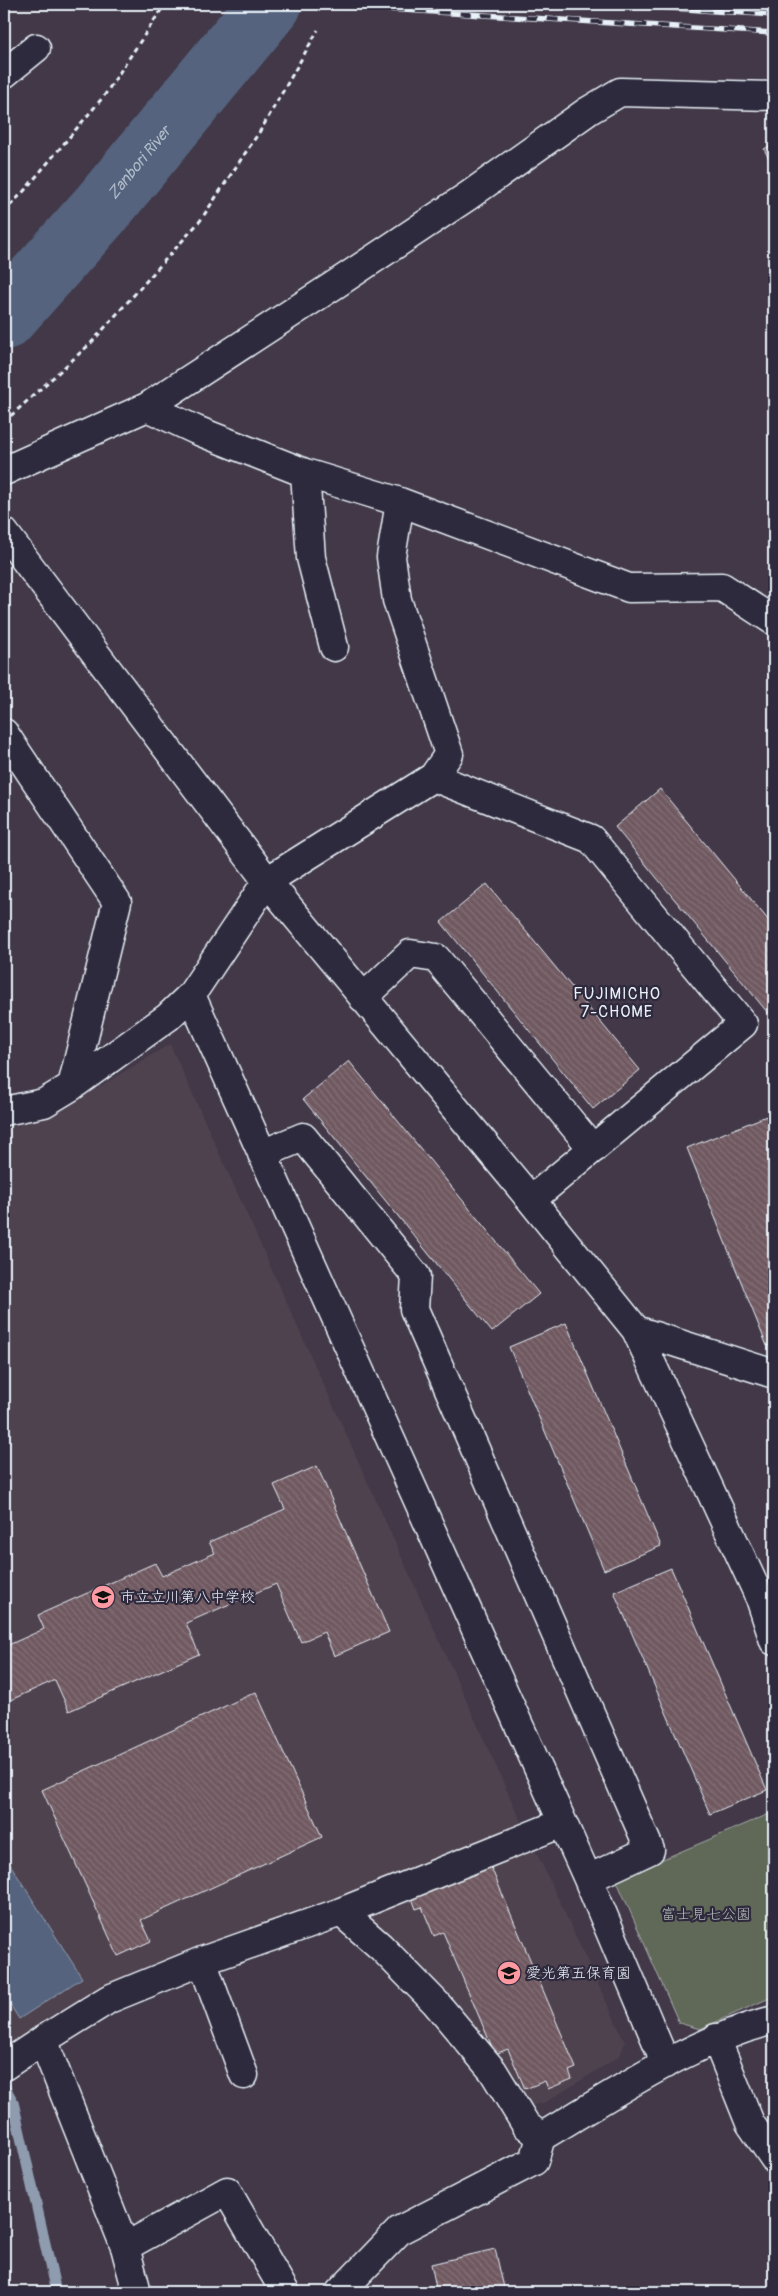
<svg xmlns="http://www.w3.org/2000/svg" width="778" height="2296" viewBox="0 0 778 2296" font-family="Pangolin,'Klee One',sans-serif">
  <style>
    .built { fill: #50424f }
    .park { fill: #616759; stroke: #a4aca8 }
    .water { fill: #54647e; stroke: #8f9caf }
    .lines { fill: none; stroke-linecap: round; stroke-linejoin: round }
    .stream { stroke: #8f9caf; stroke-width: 11 }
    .river { stroke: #54647e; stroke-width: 64 }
    .building { fill: url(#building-back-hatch); stroke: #e8f1f8 }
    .minor-casing { stroke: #e8f1f8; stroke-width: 31 }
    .path { stroke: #e8f1f8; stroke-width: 3; stroke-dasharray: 5 4; stroke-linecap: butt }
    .minor { stroke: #2f2a3d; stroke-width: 28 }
    .rail-casing { stroke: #e8f1f8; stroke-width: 5.5 }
    .rail { stroke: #2f2a3d; stroke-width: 4; stroke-dasharray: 11; stroke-linecap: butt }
    .labels { text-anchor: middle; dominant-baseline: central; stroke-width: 4.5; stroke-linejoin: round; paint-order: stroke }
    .poi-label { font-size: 15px; fill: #e8f1f8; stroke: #2f2a3d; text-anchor: start }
    .park-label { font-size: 15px; fill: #b2bab8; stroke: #2f2a3d }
    .water-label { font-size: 16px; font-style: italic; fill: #adb9c7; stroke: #2f2a3d }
    .neighbourhood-label { font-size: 16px; letter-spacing: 1px; fill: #e8f1f8; stroke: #2f2a3d }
  </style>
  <defs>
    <pattern id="building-back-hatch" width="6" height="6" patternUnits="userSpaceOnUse" patternTransform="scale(1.25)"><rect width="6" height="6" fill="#705960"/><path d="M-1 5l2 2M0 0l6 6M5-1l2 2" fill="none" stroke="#847178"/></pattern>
  </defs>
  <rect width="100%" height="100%" fill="#423848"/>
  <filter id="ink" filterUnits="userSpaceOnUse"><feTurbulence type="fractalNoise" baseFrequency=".02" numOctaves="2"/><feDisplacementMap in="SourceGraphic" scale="10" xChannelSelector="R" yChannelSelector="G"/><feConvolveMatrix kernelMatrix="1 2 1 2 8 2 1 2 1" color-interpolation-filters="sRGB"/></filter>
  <g filter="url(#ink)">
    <path class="built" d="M 170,1044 L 523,1826 L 4,2054 L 4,1128 L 48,1118 Z
      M 534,1847 L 625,2042 L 620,2056 L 546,2102 L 531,2106 L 501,2061 L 371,1927 L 366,1912 Z"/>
    <path class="park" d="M 774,1812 L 774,1996 L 700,2029 L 679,2023 L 616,1879 Z"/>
    <path class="water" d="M 10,1864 L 82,1978 L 19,2019 L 4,1995 L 4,1867 Z"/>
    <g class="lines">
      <path class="stream" d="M 4,2086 L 13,2102 L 56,2292"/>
      <path class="river" id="s1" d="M 4,318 L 102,208 L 270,4"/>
    </g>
    <path class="building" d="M 774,144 L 774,169 L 764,149 Z
      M 660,789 L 774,927 L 774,1008 L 768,1013 L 615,827 Z
      M 487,884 L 640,1070 L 593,1109 L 441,922 Z
      M 349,1061 L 539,1294 L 492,1332 L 303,1099 Z
      M 774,1113 L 774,1343 L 767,1346 L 687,1148 Z
      M 566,1323 L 661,1546 L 604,1570 L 509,1347 Z
      M 317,1466 L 389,1632 L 334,1656 L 324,1632 L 301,1642 L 276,1584 L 186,1623 L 199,1654 L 69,1711 L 55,1680 L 4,1703 L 4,1647 L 44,1629 L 38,1615 L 155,1563 L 162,1576 L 215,1553 L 209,1542 L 285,1509 L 274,1485 Z
      M 671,1568 L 767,1790 L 710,1814 L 614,1592 Z
      M 256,1692 L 322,1837 L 141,1920 L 151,1941 L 118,1956 L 42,1790 Z
      M 490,1865 L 576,2068 L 569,2071 L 572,2079 L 548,2089 L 545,2081 L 525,2089 L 508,2049 L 495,2054 L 443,1932 L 434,1936 L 422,1907 L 416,1909 L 412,1898 Z
      M 495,2249 L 505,2292 L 437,2292 L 431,2264 Z"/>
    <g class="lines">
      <g class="minor-casing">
        <path id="minor" d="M 4,74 L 36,48
          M 147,407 L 196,430 L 305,473 L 400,502 L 629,588 L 722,587 L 774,621
          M 4,471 L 147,407 L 336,284 L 468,196 L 588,111 L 620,92 L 774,96
          M 305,473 L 311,558 L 334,647
          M 4,532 L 267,881 L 531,1200 L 636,1330 L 760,1598 L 774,1641
          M 4,733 L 117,902 L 72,1086
          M 433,777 L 591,839 L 743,1024 L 531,1200
          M 191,995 L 267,881 L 433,777 L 449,754 L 397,600 L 391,557 L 400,502
          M 363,998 L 410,954 L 436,958 L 593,1149
          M 4,1111 L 44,1103 L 72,1086 L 168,1017 L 191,995 L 588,1879 L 666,2064
          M 262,1154 L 303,1137 L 416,1276 L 414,1309 L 650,1850 L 588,1879
          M 636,1330 L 774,1374
          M 341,1912 L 381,1947 L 436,2003 L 493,2071 L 526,2125 L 541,2137
          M 202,1961 L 244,2075
          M 716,2038 L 750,2123 L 774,2158
          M 4,2066 L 43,2040
          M 125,2247 L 227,2191 L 285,2292
          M 137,2292 L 125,2247 L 43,2040 L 109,1999 L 202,1961 L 341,1912 L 562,1823
          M 340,2292 L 400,2230 L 534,2161 L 541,2137 C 616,2093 689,2041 774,2020"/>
      </g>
      <path class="path" d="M 4,212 L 24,191 L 104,96 L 165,4
        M 4,422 L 91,343 L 200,221 L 262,128 L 318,30"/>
      <use href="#minor" class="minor"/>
      <g class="rail-casing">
        <path id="rail" d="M 306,4 L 774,33
          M 613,4 L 774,15"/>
      </g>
      <use href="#rail" class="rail"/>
    </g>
  </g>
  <defs>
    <g id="school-disc" transform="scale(1.25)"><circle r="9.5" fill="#ff9aa2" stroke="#2f2a3d"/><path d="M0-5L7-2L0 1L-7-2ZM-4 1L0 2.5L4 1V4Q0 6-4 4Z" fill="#111"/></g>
  </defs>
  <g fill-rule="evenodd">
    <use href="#school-disc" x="103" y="1597"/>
    <use href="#school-disc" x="509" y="1973"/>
  </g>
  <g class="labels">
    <g class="poi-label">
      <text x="120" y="1597">市立立川第八中学校</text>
      <text x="526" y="1973">愛光第五保育園</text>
    </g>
    <g class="park-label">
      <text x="706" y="1914">富士見七公園</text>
    </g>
    <g class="water-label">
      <text stroke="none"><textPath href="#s1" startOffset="206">Zanbori River</textPath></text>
    </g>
    <g class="neighbourhood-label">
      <text x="617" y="994">FUJIMICHO<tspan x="617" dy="18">7-CHOME</tspan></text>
    </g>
  </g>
  <rect width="778" height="2296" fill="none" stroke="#2f2a3d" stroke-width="20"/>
  <rect x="10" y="10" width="758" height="2276" fill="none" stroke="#e8f1f8" stroke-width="2" filter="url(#ink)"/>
</svg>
